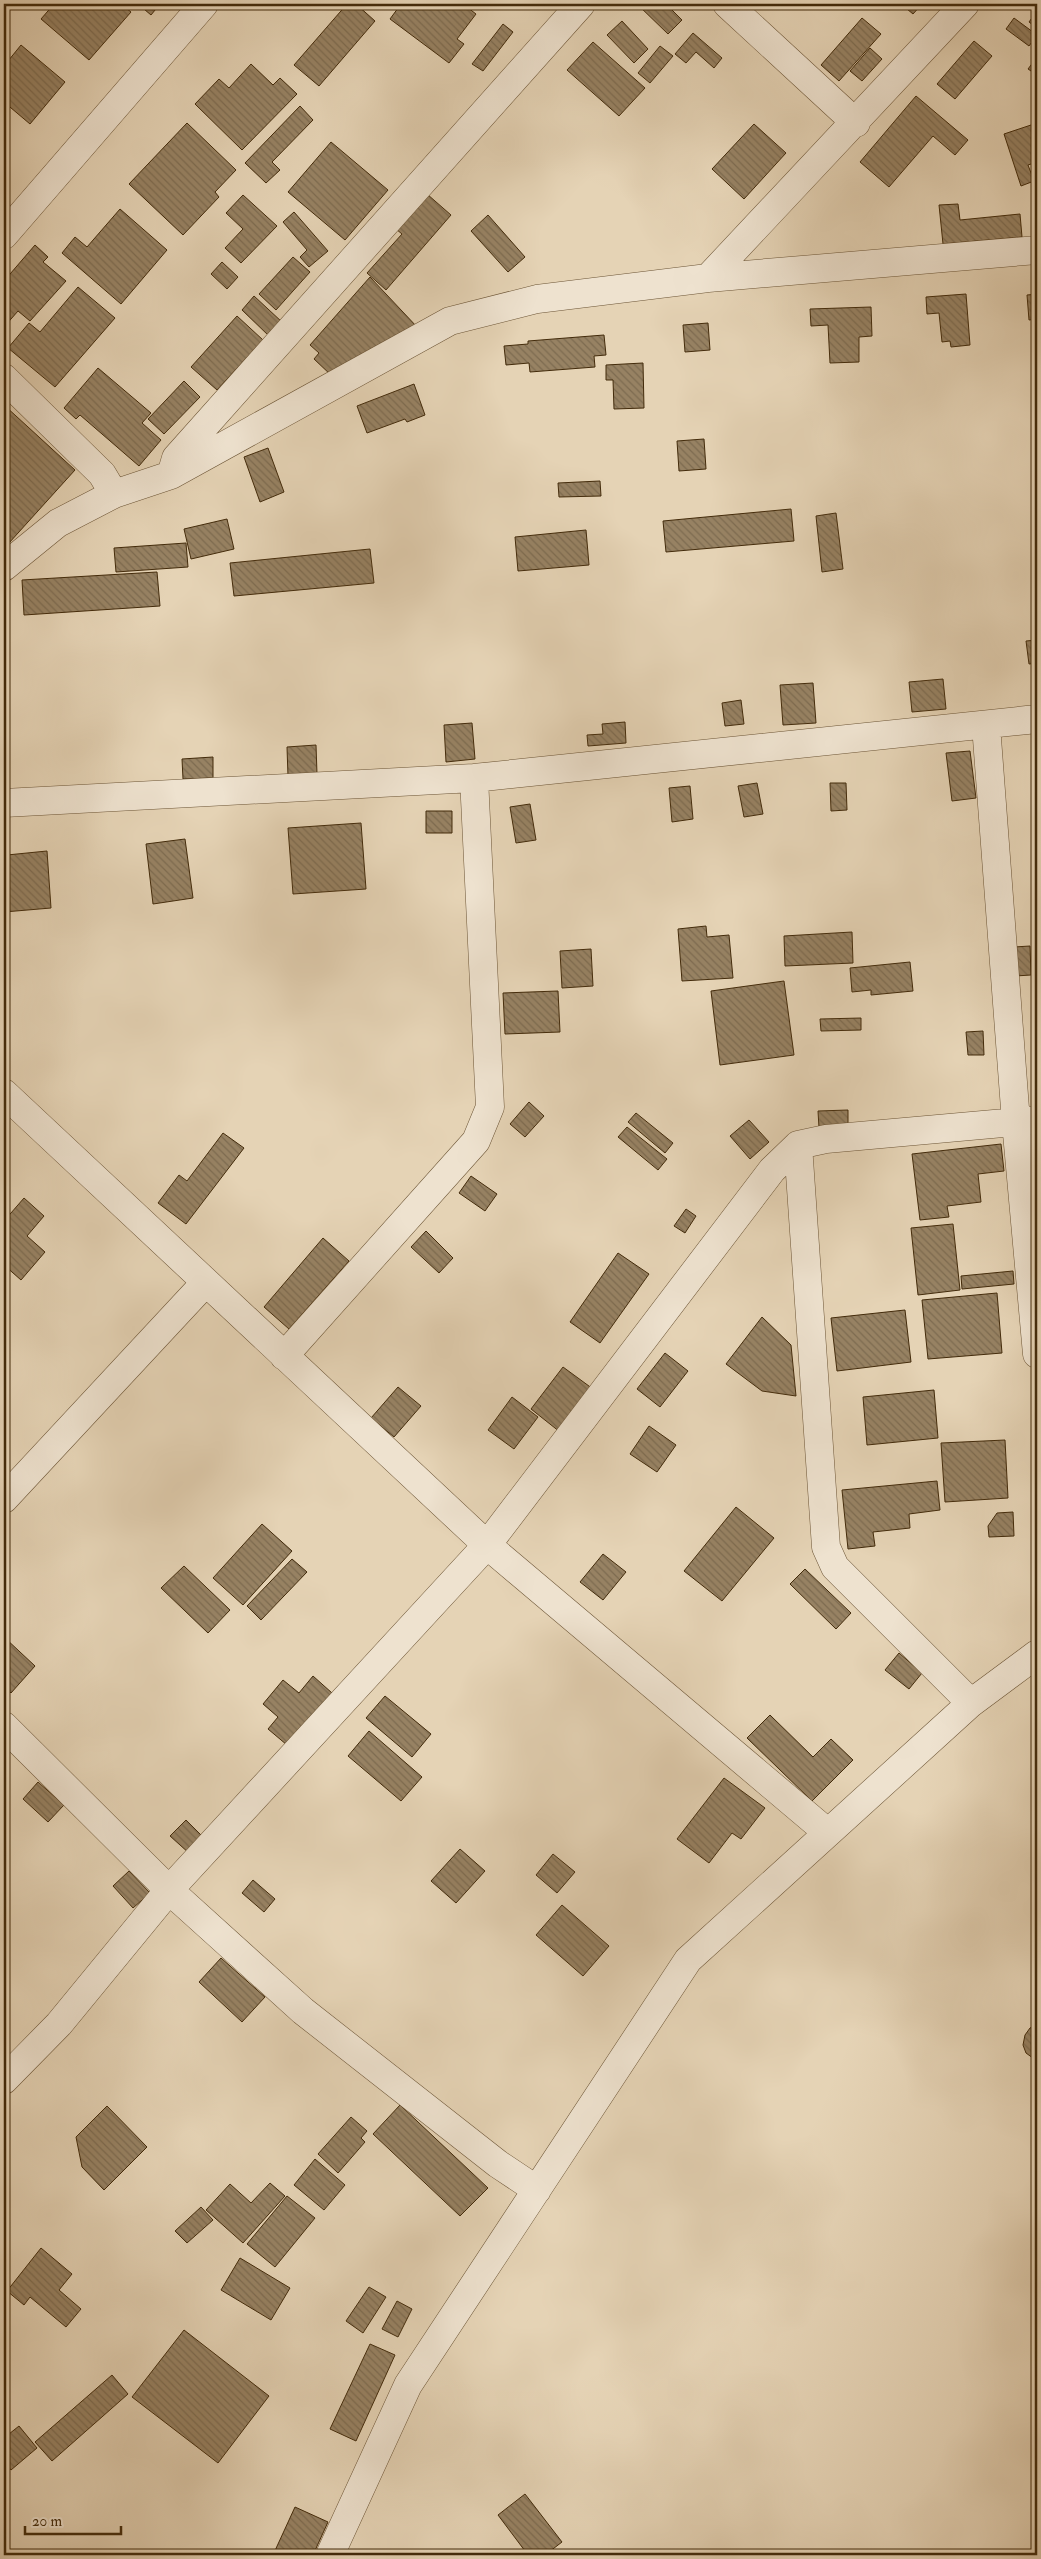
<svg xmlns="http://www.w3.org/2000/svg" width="1041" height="2559" viewBox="0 0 1041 2559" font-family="'IM FELL Double Pica',serif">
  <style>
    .building { fill: url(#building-back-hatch); stroke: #432b0b }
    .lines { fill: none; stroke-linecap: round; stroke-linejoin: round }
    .minor-casing { stroke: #6c5536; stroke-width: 29 }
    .minor { stroke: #eee2cf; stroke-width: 28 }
  </style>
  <defs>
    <pattern id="building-back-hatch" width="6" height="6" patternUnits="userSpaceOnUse" patternTransform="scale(1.25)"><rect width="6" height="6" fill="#978263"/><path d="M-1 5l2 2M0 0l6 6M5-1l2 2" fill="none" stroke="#7d6b50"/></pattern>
  </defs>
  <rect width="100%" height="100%" fill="#e5d3b5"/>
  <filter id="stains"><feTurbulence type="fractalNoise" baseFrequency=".004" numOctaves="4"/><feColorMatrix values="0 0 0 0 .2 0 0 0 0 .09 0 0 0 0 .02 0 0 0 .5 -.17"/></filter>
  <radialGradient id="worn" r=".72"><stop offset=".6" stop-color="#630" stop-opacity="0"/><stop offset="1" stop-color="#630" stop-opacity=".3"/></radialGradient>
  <path class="building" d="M 54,4 L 121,4 L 131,12 L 89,60 L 41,19 Z
    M 138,4 L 160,4 L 151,15 Z
    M 347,4 L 356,4 L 375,21 L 319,86 L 294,65 Z
    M 401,4 L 463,4 L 476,14 L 457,39 L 464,44 L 449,63 L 390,19 Z
    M 637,4 L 666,4 L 682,20 L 668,34 Z
    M 901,4 L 922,4 L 913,14 Z
    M 1037,11 L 1037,28 L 1029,22 Z
    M 862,18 L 881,34 L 839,81 L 821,65 Z
    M 1014,18 L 1037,35 L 1029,46 L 1006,29 Z
    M 622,21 L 648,49 L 634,63 L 607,35 Z
    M 503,24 L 513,32 L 483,71 L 472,64 Z
    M 693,33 L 722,58 L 714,68 L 696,52 L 686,63 L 675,54 Z
    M 974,41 L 992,56 L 955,99 L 937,84 Z
    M 593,42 L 645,88 L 619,116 L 567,70 Z
    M 21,45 L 65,82 L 30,124 L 4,102 L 4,66 Z
    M 660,46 L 673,56 L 650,83 L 638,73 Z
    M 870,48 L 882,59 L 862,81 L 850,71 Z
    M 1037,57 L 1037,75 L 1028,69 Z
    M 251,64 L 273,85 L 280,78 L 297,94 L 242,150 L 195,104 L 219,79 L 229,88 Z
    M 916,96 L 968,140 L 955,155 L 933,136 L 889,187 L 860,162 Z
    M 300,106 L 313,120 L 272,162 L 280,170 L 266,183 L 245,163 Z
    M 187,123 L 236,170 L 215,192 L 219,197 L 183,235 L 129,184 Z
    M 1037,123 L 1037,162 L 1028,165 L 1034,181 L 1021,186 L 1004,134 Z
    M 754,124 L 786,153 L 744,199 L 712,169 Z
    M 331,142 L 388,190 L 345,240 L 288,192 Z
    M 427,194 L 451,215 L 386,290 L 367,273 L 402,234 L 396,229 Z
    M 243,195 L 277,226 L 241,263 L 225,248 L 243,229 L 226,213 Z
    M 958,204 L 960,220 L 1020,214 L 1022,237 L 943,244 L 939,205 Z
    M 120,209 L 167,250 L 121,304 L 62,253 L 75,237 L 87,247 Z
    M 294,212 L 328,251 L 309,267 L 300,257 L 307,250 L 283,222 Z
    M 488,215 L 525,257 L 508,272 L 471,231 Z
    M 35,245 L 48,257 L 43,262 L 66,281 L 30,321 L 18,311 L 4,327 L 4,281 Z
    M 293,257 L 310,272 L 276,310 L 259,294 Z
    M 222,262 L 238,277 L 227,289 L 211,274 Z
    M 370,277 L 418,328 L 332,376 L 314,359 L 319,353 L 310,345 Z
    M 78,287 L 115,318 L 55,387 L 8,348 L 29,323 L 40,332 Z
    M 966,294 L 970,345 L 951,347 L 950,341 L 942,342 L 939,313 L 927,314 L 926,297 Z
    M 1037,294 L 1037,319 L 1029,320 L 1027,295 Z
    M 254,296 L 282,322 L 269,336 L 242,310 Z
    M 871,307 L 872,336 L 859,337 L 859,362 L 830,363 L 828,325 L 811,326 L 810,309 Z
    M 237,316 L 263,340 L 217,390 L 191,367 Z
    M 708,323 L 710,350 L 685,352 L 683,325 Z
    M 604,335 L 606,355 L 594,356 L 595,367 L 530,372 L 529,363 L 506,365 L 504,346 L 528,344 L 528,341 Z
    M 643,363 L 644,408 L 614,409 L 613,380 L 606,380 L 606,365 Z
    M 98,368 L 151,413 L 142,423 L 161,440 L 139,466 L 80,415 L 76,419 L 64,408 Z
    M 184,381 L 200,397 L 164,434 L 148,419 Z
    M 414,384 L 425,415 L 407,422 L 405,419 L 367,433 L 357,406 Z
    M 4,405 L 75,470 L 9,543 L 4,538 Z
    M 704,439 L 706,469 L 679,471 L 677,441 Z
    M 268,448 L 284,492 L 260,502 L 244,457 Z
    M 600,481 L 601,496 L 559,497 L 558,483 Z
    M 791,509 L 794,541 L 666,552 L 663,521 Z
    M 836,513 L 843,569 L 822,572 L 816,516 Z
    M 227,519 L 234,549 L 191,559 L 184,529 Z
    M 586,530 L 589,565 L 518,571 L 515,537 Z
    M 186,543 L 188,567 L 116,572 L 114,548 Z
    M 370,549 L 374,583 L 234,596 L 230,563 Z
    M 157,572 L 160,606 L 24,615 L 22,580 Z
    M 1037,640 L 1037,663 L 1029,664 L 1026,641 Z
    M 943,679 L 946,709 L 912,712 L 909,682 Z
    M 813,683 L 816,723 L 783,725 L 780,685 Z
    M 741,700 L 744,724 L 725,726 L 722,703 Z
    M 625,722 L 626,743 L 588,746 L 587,735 L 603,734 L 602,724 Z
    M 472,723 L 475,759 L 446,762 L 444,725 Z
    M 316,745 L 317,774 L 288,776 L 287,747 Z
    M 970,751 L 976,798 L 952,801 L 946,753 Z
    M 213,757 L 213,778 L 183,779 L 182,759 Z
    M 757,783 L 763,814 L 744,817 L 738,786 Z
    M 830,783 L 846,783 L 847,810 L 831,811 Z
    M 690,786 L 693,819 L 672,822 L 669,788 Z
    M 530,804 L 536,840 L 516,843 L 510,807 Z
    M 426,811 L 452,811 L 452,833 L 426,833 Z
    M 361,823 L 366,889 L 293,894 L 288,828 Z
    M 185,839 L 193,898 L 153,904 L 146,844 Z
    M 47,851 L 51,908 L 4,912 L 4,876 L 9,876 L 7,855 Z
    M 706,926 L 707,937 L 729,935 L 733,978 L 682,981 L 678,929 Z
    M 852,932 L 853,963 L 785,966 L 784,936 Z
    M 1030,946 L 1031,975 L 1015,976 L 1014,947 Z
    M 591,949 L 593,986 L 562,988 L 560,951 Z
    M 910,962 L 913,991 L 871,995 L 871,990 L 852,992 L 850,968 Z
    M 784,981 L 794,1055 L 720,1065 L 711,991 Z
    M 558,991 L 560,1032 L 505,1034 L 503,993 Z
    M 861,1018 L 861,1030 L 821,1031 L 820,1019 Z
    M 983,1031 L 984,1055 L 968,1055 L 966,1032 Z
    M 529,1102 L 544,1116 L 525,1137 L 510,1124 Z
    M 848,1110 L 848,1127 L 819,1128 L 818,1111 Z
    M 636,1113 L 673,1143 L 665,1153 L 628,1122 Z
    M 749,1120 L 769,1142 L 750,1159 L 730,1136 Z
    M 627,1127 L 667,1159 L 658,1170 L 618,1137 Z
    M 223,1133 L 244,1148 L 186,1224 L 158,1203 L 179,1175 L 187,1181 Z
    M 1001,1144 L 1004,1171 L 978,1174 L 981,1202 L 947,1206 L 949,1217 L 920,1220 L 912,1154 Z
    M 471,1176 L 497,1194 L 485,1211 L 459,1193 Z
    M 24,1198 L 44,1216 L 27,1236 L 45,1252 L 21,1280 L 4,1265 L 4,1221 Z
    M 686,1209 L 696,1216 L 685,1233 L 674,1226 Z
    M 953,1224 L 960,1290 L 918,1295 L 911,1228 Z
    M 426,1231 L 453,1258 L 439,1273 L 411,1247 Z
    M 323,1238 L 349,1261 L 289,1329 L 264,1307 Z
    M 618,1253 L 649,1274 L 600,1343 L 570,1322 Z
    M 1013,1271 L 1014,1284 L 962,1289 L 961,1276 Z
    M 997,1293 L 1002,1353 L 928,1359 L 922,1300 Z
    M 905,1310 L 911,1362 L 837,1371 L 831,1318 Z
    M 762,1317 L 791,1345 L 796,1396 L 762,1391 L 726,1364 Z
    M 665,1353 L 688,1371 L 660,1407 L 637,1389 Z
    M 563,1367 L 593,1389 L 560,1432 L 531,1409 Z
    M 398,1387 L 421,1406 L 394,1437 L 371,1418 Z
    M 934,1390 L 938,1438 L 867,1445 L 863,1397 Z
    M 512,1397 L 538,1417 L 514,1449 L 488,1430 Z
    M 649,1426 L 676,1445 L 657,1472 L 630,1454 Z
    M 1005,1440 L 1008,1498 L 945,1502 L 941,1443 Z
    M 937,1481 L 940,1510 L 909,1514 L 910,1528 L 873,1532 L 875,1546 L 848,1549 L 842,1490 Z
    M 736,1507 L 774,1538 L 722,1601 L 684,1571 Z
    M 1013,1512 L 1014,1536 L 989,1537 L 988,1526 L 997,1513 Z
    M 262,1524 L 292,1551 L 243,1605 L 213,1578 Z
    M 603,1554 L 626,1572 L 603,1600 L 580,1582 Z
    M 292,1559 L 307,1572 L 261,1620 L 247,1606 Z
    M 184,1566 L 230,1610 L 208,1633 L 161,1588 Z
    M 805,1569 L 851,1613 L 836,1629 L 790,1584 Z
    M 4,1637 L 35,1666 L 11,1693 L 4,1686 Z
    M 899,1653 L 922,1673 L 909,1689 L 885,1670 Z
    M 313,1676 L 332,1693 L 287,1745 L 268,1729 L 278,1717 L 263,1704 L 283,1680 L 299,1693 Z
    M 385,1696 L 431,1734 L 412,1757 L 366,1718 Z
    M 770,1715 L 813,1757 L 831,1739 L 853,1760 L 812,1801 L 747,1738 Z
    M 369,1731 L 422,1777 L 401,1801 L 348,1756 Z
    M 724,1778 L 765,1808 L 741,1839 L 732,1833 L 709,1863 L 677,1839 Z
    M 38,1782 L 64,1805 L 48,1822 L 23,1799 Z
    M 186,1820 L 205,1839 L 190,1854 L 170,1836 Z
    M 460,1849 L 485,1871 L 456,1903 L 431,1881 Z
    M 553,1854 L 575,1872 L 557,1893 L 536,1875 Z
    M 129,1871 L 150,1893 L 133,1908 L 113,1886 Z
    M 253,1880 L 275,1899 L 264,1912 L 242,1893 Z
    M 562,1905 L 609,1946 L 583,1976 L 536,1935 Z
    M 221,1958 L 265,1997 L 242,2022 L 199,1982 Z
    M 1037,2024 L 1037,2061 L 1026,2053 L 1023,2045 L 1025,2035 L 1030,2028 Z
    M 400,2105 L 488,2188 L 460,2216 L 373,2134 Z
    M 107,2106 L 147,2147 L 104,2190 L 82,2167 L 76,2137 Z
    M 351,2117 L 367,2131 L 361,2138 L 365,2142 L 338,2173 L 318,2154 Z
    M 315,2159 L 345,2185 L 324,2210 L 294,2185 Z
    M 270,2183 L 285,2196 L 243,2243 L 206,2210 L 230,2184 L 251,2203 Z
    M 287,2196 L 315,2218 L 275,2267 L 247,2244 Z
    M 201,2207 L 213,2220 L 187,2243 L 175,2231 Z
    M 41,2248 L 72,2274 L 59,2290 L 81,2309 L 66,2327 L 30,2297 L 24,2305 L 7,2291 Z
    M 240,2258 L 290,2288 L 271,2320 L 221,2290 Z
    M 369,2287 L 386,2297 L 363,2333 L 346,2321 Z
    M 397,2301 L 412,2309 L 398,2337 L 382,2329 Z
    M 184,2330 L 269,2396 L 218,2463 L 132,2397 Z
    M 370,2344 L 395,2355 L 356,2441 L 330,2429 Z
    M 112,2375 L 128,2394 L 52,2461 L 35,2442 Z
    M 19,2426 L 37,2448 L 11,2470 L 4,2461 L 4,2438 Z
    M 525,2494 L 562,2542 L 545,2555 L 528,2555 L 498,2515 Z
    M 295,2507 L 328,2522 L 313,2555 L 273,2555 Z"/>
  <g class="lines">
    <g class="minor-casing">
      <path id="minor" d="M 727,4 L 856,123
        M 4,235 L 204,4
        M 708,278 L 965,4
        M 4,378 L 102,474 L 114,494
        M 171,475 L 176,458 L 581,4
        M 4,567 L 58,523 L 114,494 L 171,475 L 450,321 L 537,299 L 708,278 L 1037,250
        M 986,725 L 1016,1122 L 1037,1354
        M 4,803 L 474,778 L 1037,719
        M 4,1093 L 487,1545 L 827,1832
        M 798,1145 L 826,1547 L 835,1567 L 971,1703
        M 284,1356 L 476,1141 L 490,1107 L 474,778
        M 4,1499 L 206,1282
        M 4,1726 L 169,1890 L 303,2011 L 498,2164 L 537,2190
        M 4,2080 L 59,2024 L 169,1890 L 487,1545 L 772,1170 L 798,1145 L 826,1139 L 1037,1120
        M 330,2555 L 408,2385 L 688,1960 L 971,1703 L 1037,1654"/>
    </g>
    <use href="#minor" class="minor"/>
  </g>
  <rect width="1041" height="2559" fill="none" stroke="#e5d3b5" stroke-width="20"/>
  <rect x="5" y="5" width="1031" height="2549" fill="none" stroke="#432b0b" stroke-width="2.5"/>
  <rect x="10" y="10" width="1021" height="2539" fill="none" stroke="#432b0b"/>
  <path d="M25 2526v8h96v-8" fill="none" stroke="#432b0b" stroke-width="2.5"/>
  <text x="32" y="2526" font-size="15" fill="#432b0b" stroke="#eee2cf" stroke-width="4" paint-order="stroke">20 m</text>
  <rect width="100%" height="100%" filter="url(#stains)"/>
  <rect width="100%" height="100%" fill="url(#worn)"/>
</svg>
